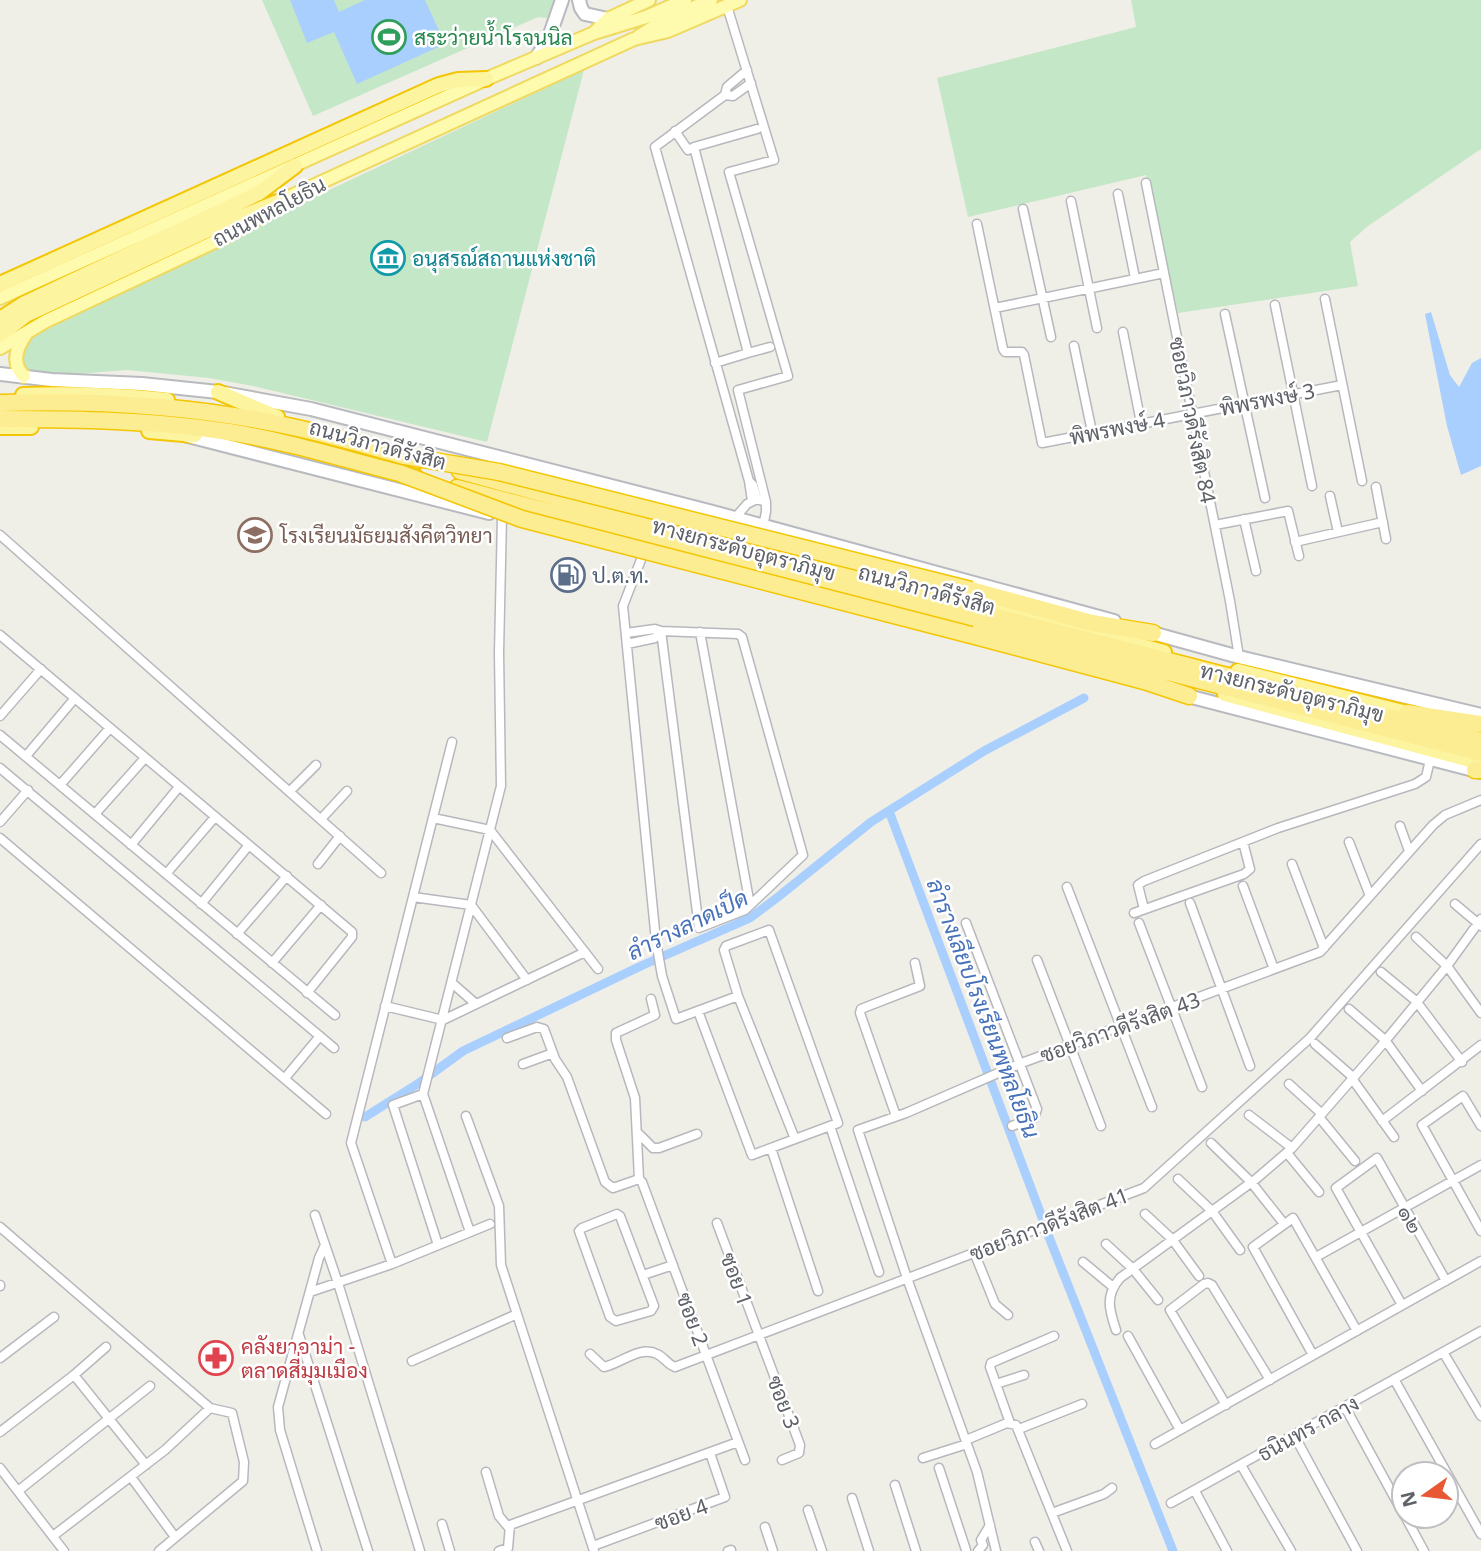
<svg xmlns="http://www.w3.org/2000/svg" width="1481" height="1551" viewBox="0 0 1481 1551" font-family="'Noto Sans',Sarabun,sans-serif">
  <style>
    .green { fill: #c4e7c8 }
    .water { fill: #a9cffe }
    .lines { fill: none; stroke-linecap: round; stroke-linejoin: round }
    .canal { stroke: #a9cffe; stroke-width: 9 }
    .minor-casing { stroke: #b7b8bd; stroke-width: 11 }
    .secondary-casing { stroke: #b8bac0; stroke-width: 16 }
    .primary-casing { stroke: #f0d95f; stroke-width: 16 }
    .trunk-casing { stroke: #f4c503; stroke-width: 18 }
    .motorway-casing { stroke: #f4c503; stroke-width: 19 }
    .minor { stroke: #fff; stroke-width: 8 }
    .secondary { stroke: #fff; stroke-width: 12 }
    .primary { stroke: #fefaae; stroke-width: 12 }
    .trunk { stroke: #fdf4a0; stroke-width: 14 }
    .motorway { stroke: #fced92; stroke-width: 16 }
    .motorway-bridge-casing { stroke: #f4c503; stroke-width: 19; stroke-linecap: butt }
    .motorway-bridge { stroke: #fced92; stroke-width: 16 }
    .labels { text-anchor: middle; dominant-baseline: central; stroke-width: 5; stroke-linejoin: round; paint-order: stroke }
    .leisure-label { font-size: 21px; fill: #27864d; stroke: #fff; text-anchor: start }
    .street-label { font-size: 21px; fill: #5e6167; stroke: #fff }
    .culture-label { font-size: 21px; fill: #0d838f; stroke: #fff; text-anchor: start }
    .education-label { font-size: 21px; fill: #785e54; stroke: #fff; text-anchor: start }
    .service-label { font-size: 21px; fill: #4e5e75; stroke: #fff; text-anchor: start }
    .health-label { font-size: 21px; fill: #be3a42; stroke: #fff; text-anchor: start }
    .water-label { font-size: 23px; font-style: italic; fill: #4772ba; stroke: #fff }
  </style>
  <rect width="100%" height="100%" fill="#f0efe7"/>
  <path class="green" d="M 262,0 L 555,0 L 547,18 L 538,17 L 313,116 Z
    M 1131,0 L 1481,0 L 1481,149 L 1368,226 L 1350,242 L 1358,286 L 1178,313 L 1146,175 L 968,217 L 937,78 L 1136,27 Z
    M 584,70 L 487,442 L 253,386 L 209,378 L 127,370 L 77,374 L 52,380 L 20,369 L 18,347 L 32,330 Z"/>
  <path class="water" d="M 290,0 L 334,0 L 339,12 L 365,0 L 425,0 L 445,44 L 357,84 L 334,32 L 307,43 Z
    M 1431,312 L 1450,375 L 1459,387 L 1472,363 L 1481,358 L 1481,466 L 1461,475 L 1447,426 L 1425,314 Z"/>
  <g class="lines">
    <path class="canal" d="M 889,811 L 1043,1220
      M 365,1117 L 419,1083 L 463,1051 L 643,965 L 750,918 L 778,897 L 871,822 L 984,751 L 1084,698
      M 1047,1232 L 1173,1551"/>
    <g class="minor-casing">
      <path id="minor" d="M 727,6 L 774,160 L 729,172 L 788,376 L 738,390 L 766,502
        M 747,70 L 727,87 L 725,95 L 655,147 L 749,481
        M 725,95 L 733,96 L 751,83
        M 675,131 L 688,150 L 694,147 L 748,353 L 715,363
        M 694,147 L 757,129
        M 1146,183 L 1230,601 L 1239,657
        M 1118,194 L 1135,278
        M 1071,201 L 1097,328
        M 1023,209 L 1051,337
        M 977,224 L 1003,349 L 1005,352 L 1022,352 L 1024,355 L 1042,443 L 1342,385
        M 1325,299 L 1362,481
        M 1275,305 L 1312,486
        M 995,308 L 1164,273
        M 1225,314 L 1265,498
        M 1123,332 L 1141,423
        M 1074,346 L 1092,432
        M 748,353 L 770,347
        M 1376,487 L 1386,539
        M 1330,496 L 1338,532
        M 752,501 L 749,481 L 753,485 L 757,499
        M 735,518 L 747,504 L 757,499 L 766,502 L 766,512 L 763,526
        M 1244,519 L 1256,571
        M 1215,525 L 1288,511 L 1299,556
        M 0,535 L 381,873
        M 1295,542 L 1383,522
        M 642,557 L 623,606 L 656,941 L 662,976 L 676,1019 L 738,996
        M 661,631 L 738,634 L 742,637 L 803,855 L 745,910 L 699,928 Z
        M 700,632 L 750,905
        M 626,633 L 655,629 L 661,631 L 655,638 L 627,644
        M 0,635 L 352,932 L 352,937 L 307,993
        M 0,716 L 41,669
        M 0,735 L 335,1015
        M 26,756 L 75,698
        M 0,768 L 334,1048
        M 60,785 L 110,728
        M 290,791 L 316,765
        M 95,814 L 145,758
        M 433,818 L 490,830 L 598,969
        M 321,819 L 347,791
        M 0,822 L 28,790
        M 1400,826 L 1409,851
        M 0,838 L 326,1114
        M 1349,842 L 1370,896
        M 131,845 L 179,787
        M 318,864 L 340,836
        M 1292,864 L 1324,948
        M 166,874 L 215,817
        M 1243,886 L 1274,969
        M 1067,887 L 1152,1107
        M 413,897 L 471,905 L 527,980
        M 1190,903 L 1250,1066
        M 201,904 L 249,845
        M 1455,904 L 1481,926
        M 1144,909 L 1138,885 L 1144,881 L 1278,828 L 1415,784 L 1426,777 L 1430,760
        M 1134,913 L 1244,874 L 1250,869 L 1243,842
        M 966,923 L 1037,1109 L 1034,1118 L 1012,1126
        M 1139,923 L 1202,1087
        M 237,934 L 287,876
        M 1416,937 L 1447,966 L 1481,1013
        M 1037,960 L 1101,1126
        M 272,963 L 321,905
        M 1381,972 L 1416,1001 L 1462,1062
        M 452,983 L 476,1004
        M 651,999 L 655,1015 L 616,1033 L 616,1040 L 635,1098 L 639,1179 L 642,1182 L 745,1460
        M 385,1006 L 443,1020 L 585,952
        M 1349,1009 L 1385,1040 L 1422,1091
        M 698,1011 L 752,1155 L 838,1123 L 769,930 L 726,946 L 724,950 L 738,996 L 795,1139
        M 507,1038 L 537,1027 L 544,1029 L 555,1059 L 567,1077 L 605,1182 L 613,1188 L 639,1179
        M 1315,1044 L 1354,1078
        M 523,1064 L 553,1053
        M 285,1078 L 320,1036
        M 1353,1080 L 1394,1137
        M 1289,1084 L 1322,1114
        M 423,1094 L 393,1105 L 438,1245
        M 1249,1115 L 1292,1148
        M 466,1116 L 499,1206 L 501,1265 L 594,1551
        M 896,1116 L 860,1013 L 861,1009 L 866,1007 L 920,986 L 915,963
        M 1319,1117 L 1355,1161
        M 1382,1121 L 1481,1045
        M 830,1126 L 879,1272
        M 1481,1126 L 1463,1096 L 1422,1125 L 1481,1231
        M 638,1133 L 653,1148 L 659,1148 L 697,1134
        M 1211,1143 L 1251,1182 L 1281,1220
        M 771,1148 L 818,1291
        M 1287,1153 L 1319,1192
        M 1178,1179 L 1212,1211 L 1240,1250
        M 617,1214 L 620,1216 L 654,1306 L 651,1311 L 616,1321 L 610,1317 L 579,1231 L 582,1228 Z
        M 1145,1214 L 1172,1239 L 1199,1276
        M 315,1215 L 338,1283 L 420,1551
        M 717,1223 L 800,1445 L 799,1453 L 782,1460
        M 0,1227 L 210,1408 L 232,1413 L 244,1462 L 243,1481 L 159,1551
        M 470,1232 L 423,1094 L 501,786 L 499,653 L 502,516
        M 1106,1244 L 1133,1269 L 1158,1300
        M 974,1252 L 995,1304 L 1008,1315
        M 1316,1257 L 1481,1165
        M 1083,1262 L 1113,1287
        M 392,1264 L 351,1143 L 452,742
        M 643,1275 L 673,1265
        M 0,1286 L 0,1285
        M 310,1292 L 392,1264 L 490,1224
        M 1402,1305 L 1336,1188 L 1377,1158 L 1446,1281
        M 1116,1330 C 1109,1309 1105,1296 1120,1278 L 1256,1179 L 1292,1148 L 1381,1046 L 1447,966 L 1481,919
        M 299,1335 L 368,1551
        M 1128,1336 L 1180,1430
        M 1443,1352 L 1481,1416
        M 590,1354 L 604,1367 C 620,1364 640,1345 657,1354 C 664,1357 667,1364 675,1367 L 1144,1188 L 1310,1038 L 1481,844
        M 1313,1355 L 1253,1247 L 1293,1218 L 1357,1331
        M 0,1358 L 54,1317
        M 412,1361 L 517,1314
        M 74,1375 L 146,1465
        M 1394,1379 L 1481,1534
        M 996,1384 L 1024,1375
        M 1226,1405 L 1170,1310 L 1204,1284 L 1208,1283 L 1212,1285 L 1270,1380
        M 1345,1407 L 1404,1515
        M 1010,1423 L 990,1367 L 991,1363 L 1054,1336
        M 1019,1429 L 1082,1404
        M 0,1432 L 74,1375 L 106,1347
        M 1294,1435 L 1357,1551
        M 966,1440 L 1007,1423 L 1016,1425 L 1067,1551
        M 1155,1444 L 1481,1261
        M 923,1458 L 967,1444
        M 1241,1465 L 1291,1551
        M 0,1468 L 64,1551
        M 939,1468 L 966,1550
        M 486,1472 L 499,1516 L 509,1528
        M 131,1477 L 175,1537
        M 895,1485 L 916,1551
        M 18,1491 L 150,1386
        M 1195,1491 L 1227,1551
        M 852,1498 L 869,1551
        M 1171,1503 L 1481,1331
        M 808,1510 L 822,1551
        M 1052,1513 L 1104,1494 L 1112,1488
        M 1405,1516 L 1424,1551
        M 442,1524 L 450,1551
        M 765,1527 L 773,1551
        M 53,1536 L 165,1450 L 210,1408
        M 1035,1542 L 1039,1551
        M 593,1546 L 725,1497 L 710,1453
        M 317,1551 L 280,1430 L 278,1407 L 319,1258 L 325,1245
        M 499,1551 L 508,1548 L 510,1525 L 738,1442
        M 728,1551 L 731,1550
        M 978,1551 L 983,1545 L 981,1540 L 990,1525
        M 996,1551 L 977,1472 L 907,1278 L 858,1130 L 906,1113 L 1019,1064 L 1320,952 L 1433,825 L 1445,815 L 1481,800"/>
    </g>
    <g class="secondary-casing">
      <path id="secondary" d="M 579,0 L 581,8 L 585,14 L 608,19
        M 536,58 L 548,40 L 562,0
        M 0,374 L 52,380 L 142,384 L 218,392 L 311,409 L 709,511 L 1114,621
        M 184,435 L 489,513
        M 1145,631 L 1239,657 L 1481,715
        M 1180,694 L 1481,772"/>
    </g>
    <g class="primary-casing">
      <path id="primary" d="M 594,33 L 608,19 L 649,0
        M 639,36 L 663,21 L 711,0
        M 0,298 L 486,79 L 594,33 L 646,17 L 685,0
        M 0,348 L 46,321 L 227,236 L 259,218 L 280,201 L 634,39 L 668,31 L 740,0
        M 24,376 C 11,364 16,348 26,334"/>
    </g>
    <g class="trunk-casing">
      <path id="trunk" d="M 0,284 L 439,85 L 458,80 L 486,79
        M 0,319 L 25,303 L 259,193 L 295,166
        M 0,335 L 26,315 L 206,231 L 280,201
        M 218,392 L 277,417
        M 23,395 C 72,393 119,395 167,400
        M 0,427 L 31,427
        M 149,431 L 195,435
        M 842,567 L 1164,652
        M 1238,671 L 1415,715
        M 1225,694 L 1481,763"/>
    </g>
    <g class="motorway-casing">
      <path id="motorway" d="M 0,403 C 93,400 186,405 278,424 C 325,433 372,447 418,460
        M 0,419 C 77,419 153,420 229,432 C 292,442 353,462 415,477
        M 460,471 L 982,613 L 1481,741
        M 457,488 L 1481,753
        M 971,590 L 1092,623 L 1153,633
        M 971,635 L 1144,681 L 1189,696
        M 1407,713 L 1481,724
        M 1475,770 L 1481,770"/>
    </g>
    <use href="#minor" class="minor"/>
    <use href="#secondary" class="secondary"/>
    <use href="#primary" class="primary"/>
    <use href="#trunk" class="trunk"/>
    <use href="#motorway" class="motorway"/>
    <g class="motorway-bridge-casing">
      <path id="motorway-bridge" d="M 405,456 L 499,472 L 971,590
        M 402,474 L 522,519 L 971,635"/>
    </g>
    <use href="#motorway-bridge" class="motorway-bridge"/>
  </g>
  <defs>
    <g id="stadium-ring" transform="scale(1.75)"><circle r="9.5" fill="#fff" stroke="#2e9e5b" stroke-width="1.5"/><path d="M0-5a6.5 5 0 1 0 0 10a6.5 5 0 1 0 0-10ZM-3.5-1.8h7v3.6h-7Z" fill="#2e9e5b"/></g>
    <g id="museum-ring" transform="scale(1.75)"><circle r="9.5" fill="#fff" stroke="#0f9aa8" stroke-width="1.5"/><path d="M0-6L6-3V-2H-6V-3ZM-5-1h2V3h-2ZM-1-1h2V3h-2ZM3-1h2V3H3ZM-6 4H6V6H-6Z" fill="#0f9aa8"/></g>
    <g id="school-ring" transform="scale(1.75)"><circle r="9.5" fill="#fff" stroke="#8d6e63" stroke-width="1.5"/><path d="M0-5L7-2L0 1L-7-2ZM-4 1L0 2.5L4 1V4Q0 6-4 4Z" fill="#8d6e63"/></g>
    <g id="fuel-ring" transform="scale(1.75)"><circle r="9.5" fill="#fff" stroke="#5c6f8a" stroke-width="1.5"/><path d="M-5.5-6h7V0h2V4h1.3V-2.5L3-4.5l.8-.8L6-3V5H2.5V1h-1V6h-7ZM-4.2-4.7v3.2H.2V-4.7Z" fill="#5c6f8a"/></g>
    <g id="pharmacy-ring" transform="scale(1.75)"><circle r="9.5" fill="#fff" stroke="#e0444e" stroke-width="1.5"/><path d="M-2-6h4v4h4v4h-4v4h-4v-4h-4v-4h4Z" fill="#e0444e"/></g>
  </defs>
  <g fill-rule="evenodd">
    <use href="#stadium-ring" x="389" y="37"/>
    <use href="#museum-ring" x="388" y="258"/>
    <use href="#school-ring" x="255" y="535"/>
    <use href="#fuel-ring" x="568" y="575"/>
    <use href="#pharmacy-ring" x="216" y="1358"/>
  </g>
  <g class="labels">
    <g class="leisure-label">
      <text x="414" y="37">สระว่ายน้ำโรจนนิล</text>
    </g>
    <g class="street-label">
      <text transform="translate(269 211) rotate(-28)">ถนนพหลโยธิน</text>
      <text transform="translate(1267 399) rotate(-11)">พิพรพงษ์ 3</text>
      <text transform="translate(1193 420) rotate(79)">ซอยวิภาวดีรังสิต 84</text>
      <text transform="translate(1117 428) rotate(-11)">พิพรพงษ์ 4</text>
      <text transform="translate(378 444) rotate(15)">ถนนวิภาวดีรังสิต</text>
      <text transform="translate(744 549) rotate(15)">ทางยกระดับอุตราภิมุข</text>
      <text transform="translate(927 589) rotate(15)">ถนนวิภาวดีรังสิต</text>
      <text transform="translate(1292 692) rotate(14)">ทางยกระดับอุตราภิมุข</text>
      <text transform="translate(1120 1027) rotate(-20)">ซอยวิภาวดีรังสิต 43</text>
      <text transform="translate(1411 1219) rotate(61)">๑๒</text>
      <text transform="translate(1049 1224) rotate(-21)">ซอยวิภาวดีรังสิต 41</text>
      <text transform="translate(737 1279) rotate(70)">ซอย 1</text>
      <text transform="translate(693 1319) rotate(70)">ซอย 2</text>
      <text transform="translate(784 1402) rotate(69)">ซอย 3</text>
      <text transform="translate(1308 1428) rotate(-29)">ธนินทร กลาง</text>
      <text transform="translate(681 1514) rotate(-20)">ซอย 4</text>
    </g>
    <g class="culture-label">
      <text x="412" y="258">อนุสรณ์สถานแห่งชาติ</text>
    </g>
    <g class="education-label">
      <text x="280" y="535">โรงเรียนมัธยมสังคีตวิทยา</text>
    </g>
    <g class="service-label">
      <text x="592" y="575">ป.ต.ท.</text>
    </g>
    <g class="health-label">
      <text x="241" y="1346">คลังยาอาม่า -<tspan x="241" dy="24">ตลาดสี่มุมเมือง</tspan></text>
    </g>
    <g class="water-label">
      <text transform="translate(687 924) rotate(-26)">ลำรางลาดเป็ด</text>
      <text transform="translate(984 1008) rotate(69)">ลำรางเลียบโรงเรียนพหลโยธิน</text>
    </g>
  </g>
  <g transform="translate(1425 1495) rotate(256)"><circle r="33" fill="#ffffff" stroke="#bfc0c2" stroke-width="2"/>
  <path d="M0-5L12 26L0 18L-12 26Z" fill="#e85835"/>
  <text y="-10" font-size="19" font-weight="bold" text-anchor="middle" fill="#5e6167">N</text>
  </g>
</svg>
